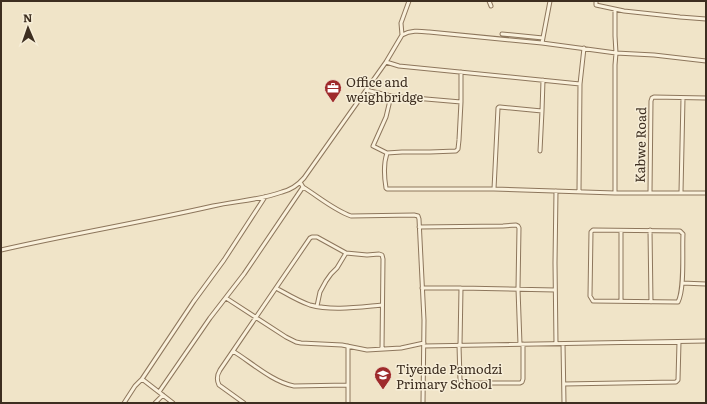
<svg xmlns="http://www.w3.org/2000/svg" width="707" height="404" viewBox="0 0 707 404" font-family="Literata,serif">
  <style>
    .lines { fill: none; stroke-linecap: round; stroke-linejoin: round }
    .street-casing { stroke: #8d765c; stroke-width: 5 }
    .street { stroke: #faf1dc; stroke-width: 3 }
    .labels { text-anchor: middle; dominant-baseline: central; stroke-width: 3; stroke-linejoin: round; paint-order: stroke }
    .poi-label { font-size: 13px; fill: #3d2e20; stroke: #f7eed8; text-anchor: start }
    .street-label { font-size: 13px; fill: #3d2e20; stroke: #f7eed8 }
  </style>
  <rect width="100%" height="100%" fill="#f0e4c8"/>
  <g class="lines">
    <g class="street-casing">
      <path id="street" d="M 489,1 L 491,6
        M 596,1 L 596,5 L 624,11 L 680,17 L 706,19
        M 502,34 L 543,38
        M 402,35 L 401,23 L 409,1
        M 542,43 L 550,1
        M 386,62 L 399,66 L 580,84
        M 366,90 L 391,96 L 461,102
        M 391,96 L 386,117 L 373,146 L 387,153 L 402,152 L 430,152 L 456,151 L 458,149 L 459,140 L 461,102 L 461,72
        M 540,151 L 542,111
        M 387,153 C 383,165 384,176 386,188 L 387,189 L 494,189 L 615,193 L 706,193
        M 300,182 L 303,187 C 319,197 334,210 351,216 L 414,215 L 418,216 L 419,219 L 424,320 L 423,403
        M 494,189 L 498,108 L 499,107 L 500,107 L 542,111 L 543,80
        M 556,191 L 555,263 L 556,344
        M 579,191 L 580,84 L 584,48
        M 650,192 L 651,101 L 652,98 L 654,97 L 706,98
        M 681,192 L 683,98
        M 615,193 L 615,65 L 616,53 L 615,36 L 615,10
        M 419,227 L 503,226 L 516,225 L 518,226 L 519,228 L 518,289 L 520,344
        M 593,230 L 680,231 L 683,234 C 682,250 685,289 678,302 L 593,301 L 590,296 L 591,232 Z
        M 650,230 L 651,302
        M 1,250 C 71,234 143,222 213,206 C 236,201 260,200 282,192 C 290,190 298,185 304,178 L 386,62 L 402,35 C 411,30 419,31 429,32 L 542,43 L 616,53 L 654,55 L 706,61
        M 682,283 L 706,284
        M 276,288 C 287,294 298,301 310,305 C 332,311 359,307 382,305
        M 422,288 L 461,288 L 555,290
        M 226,298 L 286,337 L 296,342 L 301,343 L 342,345 L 367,350 L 401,348 L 424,343
        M 621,301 L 621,231
        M 317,306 L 320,292 L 326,281 L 331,274 L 337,268 L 346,253
        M 563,344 L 564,403
        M 459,345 L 460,380 L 463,383 L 520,383 L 522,382 L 523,379 L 523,344
        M 460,345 L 461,288
        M 348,346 L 348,403
        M 424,346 L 706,341
        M 233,351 C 252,363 273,382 294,386 L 348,385
        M 142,379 L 173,403
        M 564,384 L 676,382 L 678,380 L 679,342
        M 159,392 L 210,318 L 244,274 L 303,187
        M 124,403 L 135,386 L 142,379 L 194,301 L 224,260 L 265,197
        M 155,403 L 163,395
        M 244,403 L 219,385 C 216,379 217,375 220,370 L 310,238 L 312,237 L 317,237 L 346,253 L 367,255 L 379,254 L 382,255 L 383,259 L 382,349"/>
    </g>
    <use href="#street" class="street"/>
  </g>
  <defs>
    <g id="office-pin" transform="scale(0.9)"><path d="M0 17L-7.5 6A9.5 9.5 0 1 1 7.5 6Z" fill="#9e2a2b" stroke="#f7eed8"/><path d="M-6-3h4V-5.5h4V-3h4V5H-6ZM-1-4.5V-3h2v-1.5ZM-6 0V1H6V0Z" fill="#fff"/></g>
    <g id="school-pin" transform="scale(0.9)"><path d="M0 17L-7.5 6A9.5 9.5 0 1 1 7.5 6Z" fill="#9e2a2b" stroke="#f7eed8"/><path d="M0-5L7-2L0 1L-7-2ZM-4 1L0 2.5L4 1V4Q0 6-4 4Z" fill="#fff"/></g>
  </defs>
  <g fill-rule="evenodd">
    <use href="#office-pin" x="333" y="88"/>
    <use href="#school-pin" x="383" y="375"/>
  </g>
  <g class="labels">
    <g class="poi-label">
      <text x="346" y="81">Office and<tspan x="346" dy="15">weighbridge</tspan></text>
      <text x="396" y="368">Tiyende Pamodzi<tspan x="396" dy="15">Primary School</tspan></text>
    </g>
    <g class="street-label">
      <text transform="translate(640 145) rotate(-89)">Kabwe Road</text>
    </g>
  </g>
  <rect width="707" height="404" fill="none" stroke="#3d2e20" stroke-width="4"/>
  <g transform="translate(28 28) rotate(358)" stroke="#f7eed8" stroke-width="3" paint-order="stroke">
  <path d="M0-3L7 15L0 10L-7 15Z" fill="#3d2e20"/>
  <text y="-6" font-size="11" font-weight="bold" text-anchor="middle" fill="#3d2e20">N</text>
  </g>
</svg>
